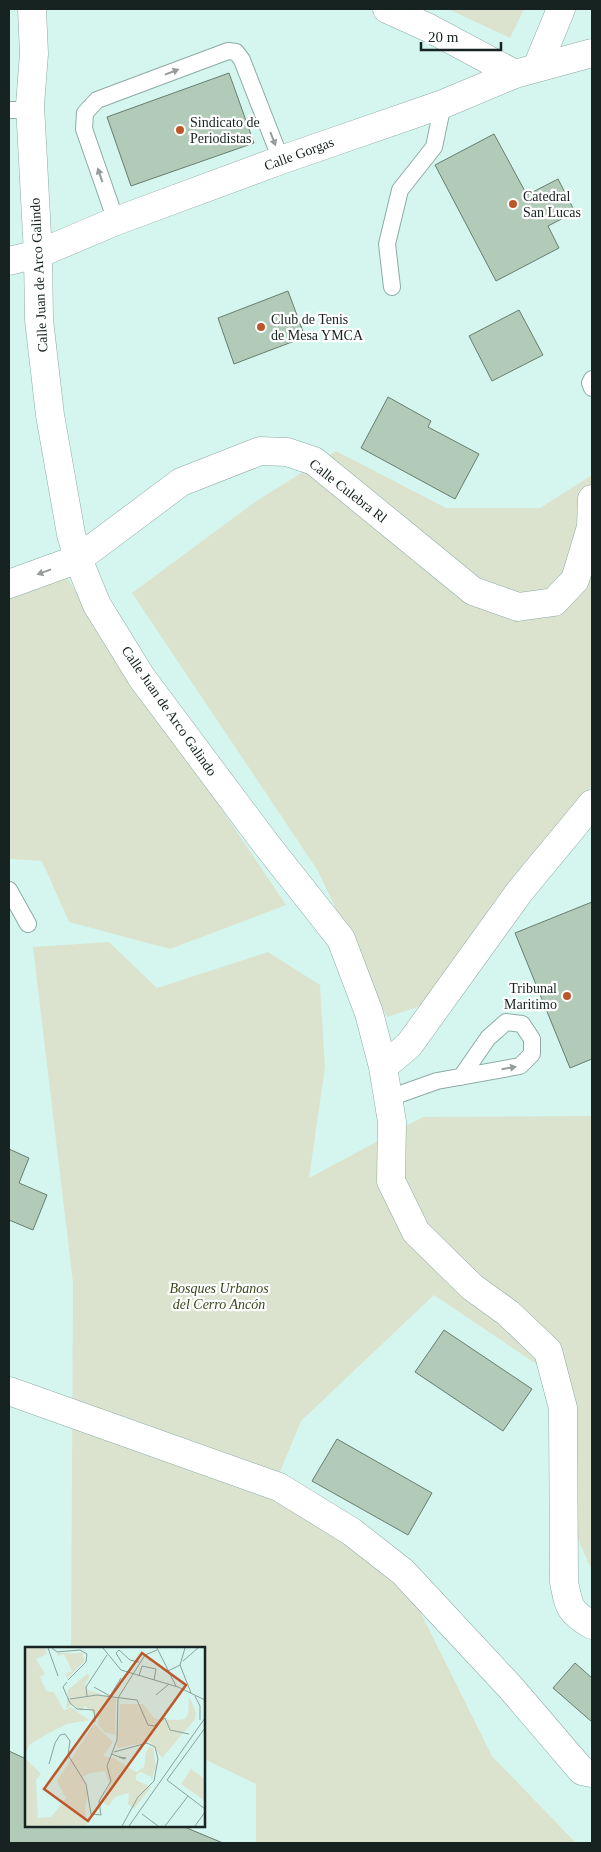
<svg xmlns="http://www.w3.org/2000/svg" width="601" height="1852" viewBox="0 0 601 1852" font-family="Georgia,serif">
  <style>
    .green { fill: #dbe3cf }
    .building { fill: #b2cab8; stroke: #687e6e }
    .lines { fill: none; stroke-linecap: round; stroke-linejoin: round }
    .lane-casing { stroke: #8caba4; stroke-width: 18 }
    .street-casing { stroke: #8caba4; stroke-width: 29 }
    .secondary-casing { stroke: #8caba4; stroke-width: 29 }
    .lane { stroke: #fff; stroke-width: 16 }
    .street { stroke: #fff; stroke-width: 28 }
    .secondary { stroke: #fff; stroke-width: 28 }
    .oneway { fill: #969c9b }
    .poi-dot { fill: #bd572a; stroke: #fff; stroke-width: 2 }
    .labels { text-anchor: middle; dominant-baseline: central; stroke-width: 4.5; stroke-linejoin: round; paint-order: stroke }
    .poi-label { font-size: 14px; fill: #162320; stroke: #fff; text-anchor: start }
    .street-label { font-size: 14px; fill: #162320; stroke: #fff }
    .park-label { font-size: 14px; font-style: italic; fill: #38471a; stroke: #fff }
    .inset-road { fill: none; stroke: #89a29c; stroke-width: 1 }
    .view { fill: #bd572a; fill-opacity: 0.15; stroke: #bd572a; stroke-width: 2.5 }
    .inset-edge { fill: none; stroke: #162320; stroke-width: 2.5 }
  </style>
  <rect width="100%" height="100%" fill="#d5f6ef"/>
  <path class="green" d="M 448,9 L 524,9 L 510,38 Z
    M 336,451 L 446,508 L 540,508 L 592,475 L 592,786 L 586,792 L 421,1006 L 387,1017 L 318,871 L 132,593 L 255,502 Z
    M 65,575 L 286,905 L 170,949 L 69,922 L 42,861 L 9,859 L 9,593 Z
    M 109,942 L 157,988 L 268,952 L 320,985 L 325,1067 L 309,1178 L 423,1117 L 592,1116 L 592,1571 L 564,1507 L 557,1378 L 434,1295 L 301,1421 L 270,1496 L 405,1581 L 492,1756 L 576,1843 L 256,1843 L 256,1784 L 204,1759 L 204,1648 L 71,1648 L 73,1283 L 33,947 Z"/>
  <path class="building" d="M 229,73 L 254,143 L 131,186 L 107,117 Z
    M 494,134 L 527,195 L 558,179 L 575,212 L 548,226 L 559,248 L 496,281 L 435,165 Z
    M 288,291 L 305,337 L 234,364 L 218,318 Z
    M 519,310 L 543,355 L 492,381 L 469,336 Z
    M 388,397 L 431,421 L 428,427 L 479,454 L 455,499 L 361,448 Z
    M 592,902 L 592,1059 L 570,1068 L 515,933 Z
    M 9,1149 L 29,1158 L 19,1183 L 47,1195 L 33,1230 L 9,1220 Z
    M 444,1330 L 532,1389 L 503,1431 L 415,1372 Z
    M 337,1439 L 432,1493 L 408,1535 L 312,1481 Z
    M 575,1663 L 592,1678 L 592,1722 L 553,1688 Z
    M 9,1751 L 26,1759 L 26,1826 L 182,1826 L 223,1843 L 9,1843 Z"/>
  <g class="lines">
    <g class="lane-casing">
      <path id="lane" d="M 9,110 L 18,110 L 30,105
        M 116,221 L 84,129 L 85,113 L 97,100 L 228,51 L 236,52 L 242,60 L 281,160
        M 392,287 L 387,244 L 400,190 L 434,147 L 443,104
        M 592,379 L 590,383 L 592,388
        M 9,890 L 28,924
        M 389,1098 L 437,1081 L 520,1066 L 532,1054 L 532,1039 L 522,1024 L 506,1022 L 488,1038 L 461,1077"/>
    </g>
    <g class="street-casing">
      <path id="street" d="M 32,9 L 34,54 L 30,105 L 38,254 L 39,320 L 50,415 L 71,534 L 78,559 L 97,605 L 142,678 L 266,844 L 341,939 L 369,1013 L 383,1067 L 392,1122 L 391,1181 L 416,1232 L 472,1287 L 508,1313 L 548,1351 L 563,1408 L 564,1582 C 569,1607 569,1612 592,1625
        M 537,67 L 561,9
        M 9,584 L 78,559 L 181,482 L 260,451 L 287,452 L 314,461 L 473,591 L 518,607 L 554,602 L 575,580 L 591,527 L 592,499
        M 383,1067 L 409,1045 L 520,891 L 592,804
        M 9,1391 L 279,1487 L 352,1532 L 403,1572 L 511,1688 L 582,1771 L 592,1773"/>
    </g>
    <g class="secondary-casing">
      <path id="secondary" d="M 387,9 L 429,28 L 515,74
        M 9,261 L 38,254 L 116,221 L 281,160 L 443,104 L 515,74 L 592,53"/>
    </g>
    <use href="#lane" class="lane"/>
    <use href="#street" class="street"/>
    <use href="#secondary" class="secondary"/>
  </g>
  <defs><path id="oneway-solid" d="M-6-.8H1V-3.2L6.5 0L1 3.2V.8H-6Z" transform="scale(1.25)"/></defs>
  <g class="oneway">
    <use href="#oneway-solid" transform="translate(172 72) rotate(-21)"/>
    <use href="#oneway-solid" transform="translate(273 139) rotate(69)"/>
    <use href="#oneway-solid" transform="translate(100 175) rotate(-109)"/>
    <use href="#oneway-solid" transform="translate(44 572) rotate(160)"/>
    <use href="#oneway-solid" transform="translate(509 1068) rotate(-10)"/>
  </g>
  <g class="poi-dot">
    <circle cx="180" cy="130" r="5"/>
    <circle cx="513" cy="204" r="5"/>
    <circle cx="261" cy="327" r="5"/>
    <circle cx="567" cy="996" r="5"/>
  </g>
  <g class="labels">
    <g class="poi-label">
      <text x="190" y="122">Sindicato de<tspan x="190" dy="16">Periodistas</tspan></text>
      <text x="523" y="196">Catedral<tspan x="523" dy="16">San Lucas</tspan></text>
      <text x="271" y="319">Club de Tenis<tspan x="271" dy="16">de Mesa YMCA</tspan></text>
      <text x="557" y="988" text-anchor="end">Tribunal<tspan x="557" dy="16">Maritimo</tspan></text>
    </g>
    <g class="street-label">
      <text transform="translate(299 154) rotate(-20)">Calle Gorgas</text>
      <text transform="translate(39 275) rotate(-93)">Calle Juan de Arco Galindo</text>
      <text transform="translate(348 491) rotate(38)">Calle Culebra Rl</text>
      <text transform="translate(169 711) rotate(55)">Calle Juan de Arco Galindo</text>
    </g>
    <g class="park-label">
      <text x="219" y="1288">Bosques Urbanos<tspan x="219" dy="16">del Cerro Ancón</tspan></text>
    </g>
  </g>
  <g transform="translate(25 1647)">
    <rect width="180" height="180" fill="#d5f6ef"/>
    <path d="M 0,1 L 20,1 L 22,7 L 11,12 L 20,27 L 15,30 L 21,44 L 29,45 L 39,64 L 46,60 L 64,73 L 42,77 L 22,87 L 4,98 L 0,109 ZM 32,6 L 57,6 L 60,14 L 42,31 L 40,27 L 47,24 L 39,7 L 33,9 ZM 62,27 L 65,28 L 60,38 L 63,43 L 91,52 L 90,88 L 79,85 L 73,77 L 74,71 L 60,59 L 56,64 L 47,57 L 41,62 L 43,43 ZM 164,49 L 171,66 L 170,72 L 137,111 L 125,95 L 92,101 L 95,57 L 118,57 L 130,72 L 152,73 L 160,72 L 163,67 ZM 69,77 L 88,95 L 78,109 L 89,111 L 111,125 L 119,120 L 121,105 L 125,99 L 128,101 L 131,119 L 126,134 L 126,130 L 116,125 L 111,128 L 111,133 L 126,140 L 109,162 L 103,157 L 104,146 L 90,150 L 84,159 L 77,155 L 85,137 L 80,124 L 64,126 L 58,130 L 63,144 L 60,161 L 62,178 L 0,179 L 0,111 L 16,127 L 11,133 L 13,171 L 26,170 L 41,151 L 32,134 ZM 166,122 L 180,132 L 180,154 L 156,137 Z" fill="#dbe3cf"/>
    <path class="inset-road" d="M 23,1 L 33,29M 27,1 L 32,5 L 55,3 L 62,7 L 61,15 L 43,33M 78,1 L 96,23 L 153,40 L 180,53M 132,1 L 151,39M 158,14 L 173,1M 97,16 L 91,6 L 94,3 L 105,13 L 114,15M 155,18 L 166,46M 143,24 L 155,18 L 160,1M 114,29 L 117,19 L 131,22 L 129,33M 42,35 L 38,40 L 45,56 L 52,62 L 69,63 L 70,75M 69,40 L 85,49 L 96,31M 131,48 L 144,37M 62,49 L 61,40 L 82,8M 170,49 L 175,59 L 175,73M 45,52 L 72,48 L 112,53 L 123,78 L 129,79 L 140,71 L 145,83 L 164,87M 89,105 L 122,96 L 130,100 L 133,112 L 129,134 L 113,150 L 97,179M 87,107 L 99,112 L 101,111 L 94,110M 24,117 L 30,96 L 35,88 L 40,87 L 45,94 L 43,108 L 61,137 L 66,167 L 76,168 L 74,154 L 86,134 L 82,119 L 92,93 L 93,51 L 120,8 L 132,3M 142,133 L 180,162M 142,133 L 180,81M 117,167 L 133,179M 104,179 L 180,71M 140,179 L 163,149M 170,179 L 180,165"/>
    <path class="view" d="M 117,6 L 161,38 L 63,174 L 19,142 Z"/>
    <rect width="180" height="180" class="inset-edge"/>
  </g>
  <rect width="601" height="1852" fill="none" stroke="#162320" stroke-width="20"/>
  <path d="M421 42v8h80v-8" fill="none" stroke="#162320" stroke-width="2.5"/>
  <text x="428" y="42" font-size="15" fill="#162320" stroke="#ffffff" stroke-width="4" paint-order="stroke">20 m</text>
</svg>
